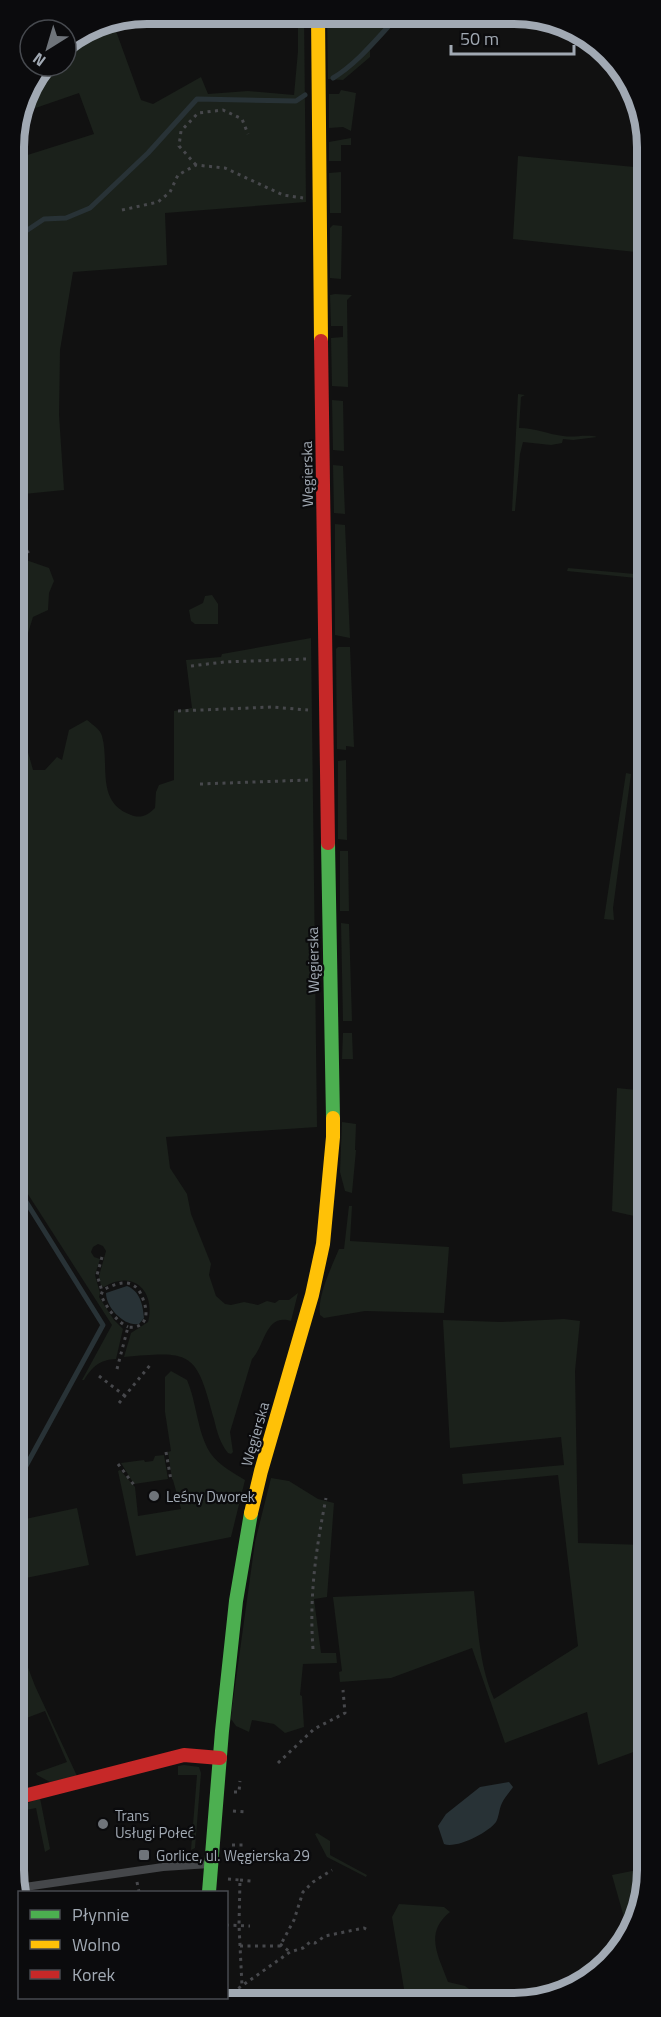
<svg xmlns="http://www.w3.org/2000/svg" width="661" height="2017" viewBox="0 0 661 2017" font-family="'Titillium Web',sans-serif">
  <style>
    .green { fill: #1b211b }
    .water { fill: #283236 }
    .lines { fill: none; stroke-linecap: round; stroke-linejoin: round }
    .stream { stroke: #283236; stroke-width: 5 }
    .path { stroke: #47484c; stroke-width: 3; stroke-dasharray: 3 4.5; stroke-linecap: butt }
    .lane { stroke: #45474a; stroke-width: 8 }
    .fast { stroke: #4caf50; stroke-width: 14 }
    .slow { stroke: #ffc107; stroke-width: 14 }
    .jam { stroke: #c62828; stroke-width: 14 }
    .poi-dot { fill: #6f747a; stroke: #0b0b0d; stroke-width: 2 }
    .labels { text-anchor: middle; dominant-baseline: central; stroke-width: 4.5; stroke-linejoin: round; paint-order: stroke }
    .street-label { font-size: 15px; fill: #a1a9b3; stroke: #0b0b0d }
    .poi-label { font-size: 15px; fill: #a1a9b3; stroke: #0b0b0d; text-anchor: start }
    .rim { fill: none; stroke: #a1a9b3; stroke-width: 8 }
  </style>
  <rect width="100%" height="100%" fill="#111"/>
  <path class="green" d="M 298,15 L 304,15 L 306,202 L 165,213 L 167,265 L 73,272 L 60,350 L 59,415 L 64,490 L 14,495 L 14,214 L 18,211 L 14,198 L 14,153 L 18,158 L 94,134 L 79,93 L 21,113 L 27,87 L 44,66 L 66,66 L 66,42 L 96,24 L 112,20 L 141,100 L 153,104 L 201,77 L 208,94 L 248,91 L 294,95 L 298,51 Z
    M 327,15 L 401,15 L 370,48 L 370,57 L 343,80 L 328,79 Z
    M 341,90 L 356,93 L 351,131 L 343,127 L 329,128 L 329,94 L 339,94 Z
    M 351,138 L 351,145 L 341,145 L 341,161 L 329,161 L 329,142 Z
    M 518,156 L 645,168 L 645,253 L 513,239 Z
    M 341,172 L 341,213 L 330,213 L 329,173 Z
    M 333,225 L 342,226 L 341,279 L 330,278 L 330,228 Z
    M 335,294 L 352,295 L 347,300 L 348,387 L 332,386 L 331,338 L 343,337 L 343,326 L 331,326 L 330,295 Z
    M 518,394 L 525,395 L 521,397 L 519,428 C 535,428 547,434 563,436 C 575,438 585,434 597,437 L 573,440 L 563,439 L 562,443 L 551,445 L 523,442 L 520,454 L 515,511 L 512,511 Z
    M 332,400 L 343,401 L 344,451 L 333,450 Z
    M 333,465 L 343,466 L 345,514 L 334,513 Z
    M 335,524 L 345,525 L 350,638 L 335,635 Z
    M 26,560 L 49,568 L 54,581 L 49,593 L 48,610 L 33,617 L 15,675 L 19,720 L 33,770 L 45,770 L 57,757 L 62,760 L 69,730 L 87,720 C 93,725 100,729 102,736 C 110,764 95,802 131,815 C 141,819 148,815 155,808 L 156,792 L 159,785 L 174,780 L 174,711 L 192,708 L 186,660 L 221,657 L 222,654 L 311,638 L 317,1127 L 166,1137 L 170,1168 L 187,1194 L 191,1214 L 211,1264 L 209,1275 L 216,1296 L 225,1304 L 231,1305 L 244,1302 L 258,1305 L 267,1301 L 275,1303 L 279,1300 L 289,1300 L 298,1293 L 291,1321 C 265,1313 265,1346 252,1359 L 230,1432 L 233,1452 L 231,1454 L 228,1453 C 220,1443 217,1432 214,1419 C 196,1353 194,1350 124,1357 L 131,1333 L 148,1322 C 156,1291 133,1269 104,1287 L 101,1286 L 99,1276 L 106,1251 L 103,1246 L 98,1244 L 93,1247 L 91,1252 L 94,1257 L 100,1259 L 95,1275 L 100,1293 L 99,1297 L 114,1320 L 123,1329 L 116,1359 C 99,1360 93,1366 84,1380 L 82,1380 L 112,1325 L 15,1174 L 14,561 Z
    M 568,568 L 646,575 L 646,579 L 567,571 Z
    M 212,595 L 218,604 L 218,624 L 195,624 L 191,621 L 189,610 L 203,603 L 205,596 Z
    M 338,647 L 350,647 L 354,747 L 346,746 L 346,750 L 337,749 L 336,649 Z
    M 346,760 L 347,840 L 338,839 L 338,761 Z
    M 626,773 L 631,774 L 613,908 L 614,920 L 604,919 Z
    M 340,851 L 348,851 L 349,911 L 340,911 Z
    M 341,923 L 349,924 L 352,1021 L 343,1021 Z
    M 343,1033 L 352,1033 L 353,1059 L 342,1059 Z
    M 617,1088 L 646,1091 L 646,1234 L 641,1233 L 634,1216 L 612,1211 Z
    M 342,1122 L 356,1124 L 355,1150 L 356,1150 L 352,1193 L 345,1191 L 340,1172 Z
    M 349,1206 L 352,1206 L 350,1241 L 449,1247 L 444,1313 L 365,1311 L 324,1318 L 320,1315 C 317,1296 332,1266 339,1249 L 344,1249 Z
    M 564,1319 L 580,1321 L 575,1371 L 578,1543 L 647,1545 L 647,1747 L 598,1765 L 587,1712 L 505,1743 L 472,1648 L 391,1678 L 340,1682 L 339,1672 L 342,1671 L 333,1597 L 474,1591 C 478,1627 479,1665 494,1699 L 578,1646 L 558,1475 L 463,1484 L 462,1474 L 564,1465 L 561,1437 L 450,1448 L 443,1320 L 501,1322 Z
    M 171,1371 L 187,1380 C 197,1403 197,1433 211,1454 C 219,1465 233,1473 245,1480 L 231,1537 L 136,1556 L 118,1471 L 120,1470 L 135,1487 L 138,1516 L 181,1509 L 173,1480 L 172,1479 L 168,1452 L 171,1451 L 165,1412 L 165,1377 Z
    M 164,1455 L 168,1479 L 134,1484 L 121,1463 L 144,1460 L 145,1462 L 153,1461 L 155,1456 Z
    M 271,1478 L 289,1481 L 318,1499 L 334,1503 L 327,1597 L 314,1599 L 321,1653 L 336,1653 L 337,1663 L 303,1664 L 300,1695 L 302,1696 L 304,1727 L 285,1733 L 274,1724 L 252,1720 L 249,1732 L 236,1726 L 231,1719 L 232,1708 L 255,1542 Z
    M 77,1508 L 89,1565 L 16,1580 L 16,1521 Z
    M 16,1636 L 35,1686 L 77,1776 L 50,1782 L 37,1775 L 36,1773 L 67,1762 L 45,1711 L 16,1722 Z
    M 184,1765 L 199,1767 L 201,1773 L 195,1848 L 191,1850 L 197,1775 L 178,1775 L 178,1766 Z
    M 40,1798 L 50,1849 L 45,1852 L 36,1808 L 16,1812 L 16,1808 Z
    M 317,1833 L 330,1841 L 330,1855 L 367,1875 L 366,1877 L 327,1857 L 315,1834 Z
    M 647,1868 L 647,1879 L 627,1928 L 612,1875 Z
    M 399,1904 L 444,1907 L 450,1912 C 424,1933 438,1955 448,1982 L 465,1986 L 473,1992 L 473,2001 L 383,2001 L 405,1995 L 392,1917 Z"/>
  <path class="water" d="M 127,1286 C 140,1291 143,1305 144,1318 L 139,1324 C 125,1327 106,1308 106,1293 Z
    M 509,1782 L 513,1787 C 510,1792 504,1798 502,1803 C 499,1809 499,1817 496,1822 C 488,1833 456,1849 444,1844 L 438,1826 L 446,1814 L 480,1787 Z"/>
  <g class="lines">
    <path class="stream" d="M 333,78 C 359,62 378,37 399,15
      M 14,247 L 26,231 L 44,219 L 66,218 L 90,208 L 148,153 L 197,99 L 296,101 L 305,95
      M 15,1184 L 103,1325 L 15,1486"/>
    <path class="path" d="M 196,165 L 179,146 L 181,131 L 198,113 L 223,110 L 242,119 L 248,134
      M 122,210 L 158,202 L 170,192 L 178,175 L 196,165 L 225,168 L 283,195 L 303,198
      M 14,561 L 29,551
      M 191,666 L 224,662 L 306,659
      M 178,711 L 272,707 L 308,710
      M 200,784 L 309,780
      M 102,1257 L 97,1275 L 102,1291
      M 117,1369 L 128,1327 C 145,1329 149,1316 144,1302 C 137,1278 122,1280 103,1290 L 101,1295 C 106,1307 117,1322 128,1327
      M 99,1376 L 125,1396
      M 119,1403 L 151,1364
      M 166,1452 L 171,1480
      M 118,1464 L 134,1485
      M 313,1649 C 309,1596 316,1549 326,1498
      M 278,1763 L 314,1729 L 345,1713 L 343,1690
      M 234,1792 L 239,1792 L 240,1781
      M 233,1811 L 246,1812
      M 232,1845 L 245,1845
      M 228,1879 L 240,1880 L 239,1925 L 242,1986
      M 240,1880 L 251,1881
      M 137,1882 L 139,1892
      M 226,1925 L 250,1926
      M 280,1944 L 290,1952
      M 240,1946 L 280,1946 L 294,1920 L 303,1892 L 313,1882 L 332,1870
      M 226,1997 L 290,1952 L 303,1948 L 310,1942 L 315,1943 L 325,1936 L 364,1928 L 370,1931"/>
    <path class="lane" d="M 18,1888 L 163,1867 L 210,1864"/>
    <path class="fast" d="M 328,843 L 333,1118
      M 209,1892 L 222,1731 L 236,1601 L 251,1513"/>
    <path class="slow" d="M 318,15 L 321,341
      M 251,1513 L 261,1471 L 312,1295 L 323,1244 L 333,1137 L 333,1118"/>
    <path class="jam" d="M 321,341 L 328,843
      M 16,1798 L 184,1755 L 220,1758
      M 206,1998 L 206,2001"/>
  </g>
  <g class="poi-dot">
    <circle cx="154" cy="1496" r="6"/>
    <circle cx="103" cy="1824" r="6"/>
    <rect x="138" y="1849" width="12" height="12" rx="3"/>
  </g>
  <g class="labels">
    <g class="street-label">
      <text transform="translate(307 474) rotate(-91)">Węgierska</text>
      <text transform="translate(313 960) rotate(-91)">Węgierska</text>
      <text transform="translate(255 1434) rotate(-74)">Węgierska</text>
    </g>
    <g class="poi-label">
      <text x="166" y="1496">Leśny Dworek</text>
      <text x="115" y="1815">Trans<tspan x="115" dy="17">Usługi Połeć</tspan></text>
      <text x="156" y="1855">Gorlice, ul. Węgierska 29</text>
    </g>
  </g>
  <path d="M0 0H661V2017H0ZM147 24H514A123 123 0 0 1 637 147V1870A123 123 0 0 1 514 1993H147A123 123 0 0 1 24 1870V147A123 123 0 0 1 147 24Z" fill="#0b0b0d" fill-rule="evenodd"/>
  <path class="rim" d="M147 24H514A123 123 0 0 1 637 147V1870A123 123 0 0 1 514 1993H147A123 123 0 0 1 24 1870V147A123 123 0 0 1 147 24Z"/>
  <rect x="18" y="1891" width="210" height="108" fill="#0b0b0d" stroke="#474a4f" stroke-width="1.5"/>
  <rect x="30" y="1910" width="30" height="9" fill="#4caf50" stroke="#474a4f" stroke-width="1.5"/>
  <text x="72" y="1921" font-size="18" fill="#a1a9b3">Płynnie</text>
  <rect x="30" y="1940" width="30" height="9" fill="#ffc107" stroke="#474a4f" stroke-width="1.5"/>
  <text x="72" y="1951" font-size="18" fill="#a1a9b3">Wolno</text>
  <rect x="30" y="1970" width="30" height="9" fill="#c62828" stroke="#474a4f" stroke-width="1.5"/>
  <text x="72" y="1981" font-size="18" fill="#a1a9b3">Korek</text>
  <g transform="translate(48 48) rotate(217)"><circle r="28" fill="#0b0b0d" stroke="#474a4f" stroke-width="1.5"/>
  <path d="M0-4.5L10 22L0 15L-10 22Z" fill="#6f747a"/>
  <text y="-9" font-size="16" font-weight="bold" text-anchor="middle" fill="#a1a9b3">N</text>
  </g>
  <path d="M451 45v9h123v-9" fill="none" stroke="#a1a9b3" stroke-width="3"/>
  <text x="460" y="45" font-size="18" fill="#a1a9b3" stroke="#0b0b0d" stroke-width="4.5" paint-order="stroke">50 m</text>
</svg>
